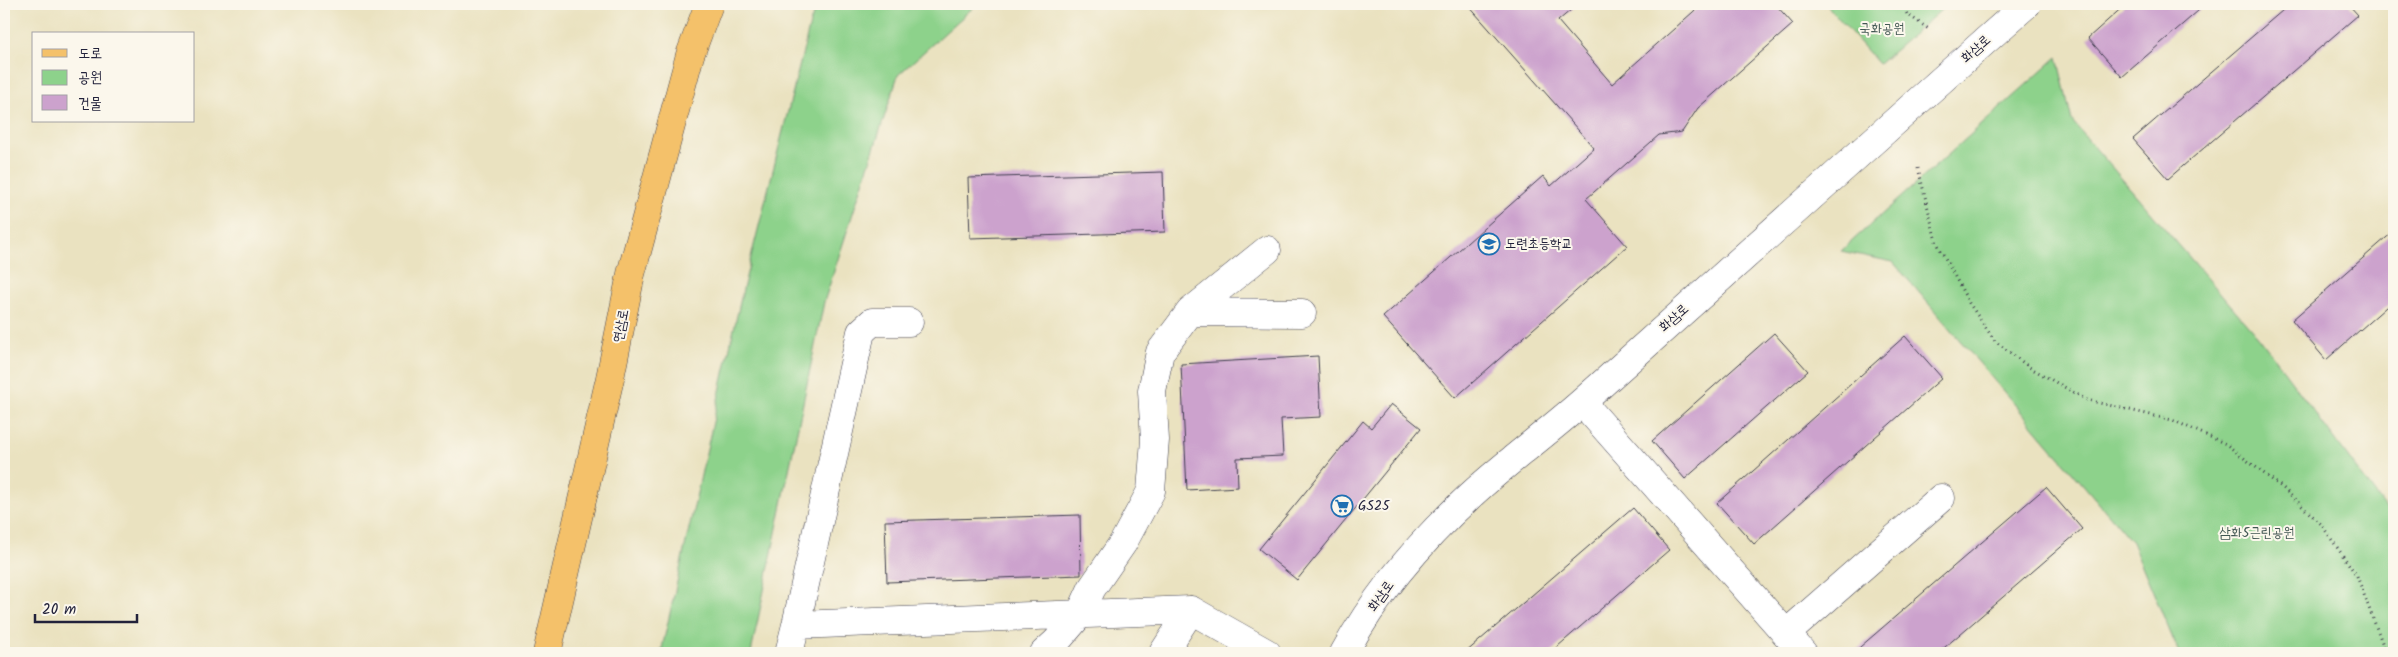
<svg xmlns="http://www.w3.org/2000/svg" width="2398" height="657" viewBox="0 0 2398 657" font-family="Kalam,'Poor Story',sans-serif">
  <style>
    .green { fill: #8dd28b; stroke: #587a63 }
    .building { fill: #cca2cd }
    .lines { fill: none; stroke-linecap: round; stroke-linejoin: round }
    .minor-casing { stroke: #403f4f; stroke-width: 29 }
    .major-casing { stroke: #403f4f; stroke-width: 29 }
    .path { stroke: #403f4f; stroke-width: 3; stroke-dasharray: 1 4; stroke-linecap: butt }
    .minor { stroke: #fff; stroke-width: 28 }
    .major { stroke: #f4c16a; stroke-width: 28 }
    .labels { text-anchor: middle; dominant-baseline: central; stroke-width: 4; stroke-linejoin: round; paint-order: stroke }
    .park-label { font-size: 14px; fill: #425753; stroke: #fbf7ec }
    .street-label { font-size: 14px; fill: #22223b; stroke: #fbf7ec }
    .poi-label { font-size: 14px; fill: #22223b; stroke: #fbf7ec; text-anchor: start }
  </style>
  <rect width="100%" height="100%" fill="#fbf7ec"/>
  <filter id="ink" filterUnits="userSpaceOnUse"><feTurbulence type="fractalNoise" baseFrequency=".02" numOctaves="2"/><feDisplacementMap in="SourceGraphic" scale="10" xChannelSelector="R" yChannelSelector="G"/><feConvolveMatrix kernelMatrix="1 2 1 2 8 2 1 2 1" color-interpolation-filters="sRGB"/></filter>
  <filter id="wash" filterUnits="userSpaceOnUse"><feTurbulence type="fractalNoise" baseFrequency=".0096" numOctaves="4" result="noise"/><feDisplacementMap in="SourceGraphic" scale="20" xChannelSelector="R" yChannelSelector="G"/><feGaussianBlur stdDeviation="1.12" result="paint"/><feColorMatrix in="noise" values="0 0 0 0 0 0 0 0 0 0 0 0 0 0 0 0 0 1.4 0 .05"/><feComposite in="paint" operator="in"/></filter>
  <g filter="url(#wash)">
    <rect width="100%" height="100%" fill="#eae2c0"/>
    <path class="green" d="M 817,4 L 977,4 L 898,75 L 824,302 L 751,653 L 661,653 L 743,289 L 810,24 Z
      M 1826,4 L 1948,4 L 1879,64 Z
      M 2057,57 L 2072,121 L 2260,339 L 2393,518 L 2394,653 L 2179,653 L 2132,542 L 1893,262 L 1841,251 Z"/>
    <g id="blocks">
      <path class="building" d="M 1467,4 L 1578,4 L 1558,21 L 1612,84 L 1702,4 L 1775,4 L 1793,24 L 1698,108 L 1682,132 L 1659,135 L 1586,199 L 1627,246 L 1455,398 L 1383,317 L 1543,176 L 1551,186 L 1594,148 Z
        M 2126,4 L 2206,4 L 2122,77 L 2088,38 Z
        M 2290,4 L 2348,4 L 2358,15 L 2168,179 L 2133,139 Z
        M 1163,172 L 1165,232 L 970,238 L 968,178 Z
        M 2394,231 L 2394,300 L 2326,360 L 2292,320 Z
        M 1774,333 L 1808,371 L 1685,479 L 1652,441 Z
        M 1905,336 L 1942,378 L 1754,544 L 1717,503 Z
        M 1318,356 L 1321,417 L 1281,419 L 1283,456 L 1237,458 L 1238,487 L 1187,490 L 1181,364 Z
        M 1391,404 L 1421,428 L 1297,580 L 1259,549 L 1363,421 L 1371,428 Z
        M 2046,487 L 2082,529 L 1938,653 L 1853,653 Z
        M 1633,508 L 1669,550 L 1550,653 L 1465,653 Z
        M 1080,515 L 1081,575 L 887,582 L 885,521 Z"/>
    </g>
  </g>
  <g filter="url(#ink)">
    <use href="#blocks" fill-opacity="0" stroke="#403f4f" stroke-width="1"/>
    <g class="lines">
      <g class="minor-casing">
        <path id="minor" d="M 1190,312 L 1302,313
          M 909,322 L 872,322 L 861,332 L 796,625 L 1191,610 L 1267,653
          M 1582,402 L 1803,653
          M 1787,633 L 1941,498
          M 789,653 L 796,625
          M 1044,653 L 1056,642 L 1080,614 L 1092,588 L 1123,543 L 1151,491 L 1155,440 L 1152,391 L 1160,352 L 1190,312 L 1267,250
          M 1163,653 L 1191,610
          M 1344,653 C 1376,594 1422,540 1471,495 C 1510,459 1553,429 1591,394 C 1736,263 1881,133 2027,4"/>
      </g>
      <g class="major-casing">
        <path id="major" d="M 547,653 L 610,378 L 631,274 L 690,55 L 709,4"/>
      </g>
      <path class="path" d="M 1902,4 L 1907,14 L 1930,30
        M 1918,168 L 1936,241 L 1969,303 L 1995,341 L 2029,367 L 2087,400 L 2172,420 L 2226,444 L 2284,489 L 2321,524 L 2357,576 L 2386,653"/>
      <use href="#minor" class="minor"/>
      <use href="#major" class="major"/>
    </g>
  </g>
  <defs>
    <g id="school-ring" transform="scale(1.125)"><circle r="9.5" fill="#fbf7ec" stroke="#1f6fb2" stroke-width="1.5"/><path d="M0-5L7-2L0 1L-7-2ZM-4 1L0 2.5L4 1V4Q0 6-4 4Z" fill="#1f6fb2"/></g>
    <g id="supermarket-ring" transform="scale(1.125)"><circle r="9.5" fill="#fbf7ec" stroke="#1f6fb2" stroke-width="1.5"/><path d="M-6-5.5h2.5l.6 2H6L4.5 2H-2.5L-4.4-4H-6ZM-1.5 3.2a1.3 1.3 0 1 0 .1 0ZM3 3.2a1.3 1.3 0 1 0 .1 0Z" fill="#1f6fb2"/></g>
  </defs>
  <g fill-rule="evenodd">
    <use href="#school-ring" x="1489" y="244"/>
    <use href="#supermarket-ring" x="1342" y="506"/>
  </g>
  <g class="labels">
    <g class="park-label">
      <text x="1882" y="29">국화공원</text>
      <text x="2257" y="533">삼화5근린공원</text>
    </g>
    <g class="street-label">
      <text transform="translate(1976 49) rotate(-42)">화삼로</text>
      <text transform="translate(1674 318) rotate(-42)">화삼로</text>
      <text transform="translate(621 326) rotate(-79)">연삼로</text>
      <text transform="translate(1381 596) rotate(-55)">화삼로</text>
    </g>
    <g class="poi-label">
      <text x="1505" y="244">도련초등학교</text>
      <text x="1358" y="506">GS25</text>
    </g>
  </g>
  <rect width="2398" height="657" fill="none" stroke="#fbf7ec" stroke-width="20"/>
  <rect x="32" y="32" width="162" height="90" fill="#fbf7ec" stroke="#a4a2a5"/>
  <rect x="42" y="49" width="25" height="8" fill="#f4c16a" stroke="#a4a2a5"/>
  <text x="78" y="58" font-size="15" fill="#22223b">도로</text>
  <rect x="42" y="70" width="25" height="15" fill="#8dd28b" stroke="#a4a2a5"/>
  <text x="78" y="82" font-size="15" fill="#22223b">공원</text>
  <rect x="42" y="95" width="25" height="15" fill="#cca2cd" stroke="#a4a2a5"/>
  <text x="78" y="108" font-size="15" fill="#22223b">건물</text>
  <path d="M35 614v8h102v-8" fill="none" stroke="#22223b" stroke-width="2.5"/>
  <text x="42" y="614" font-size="15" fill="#22223b" stroke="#fbf7ec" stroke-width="4" paint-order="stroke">20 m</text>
</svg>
